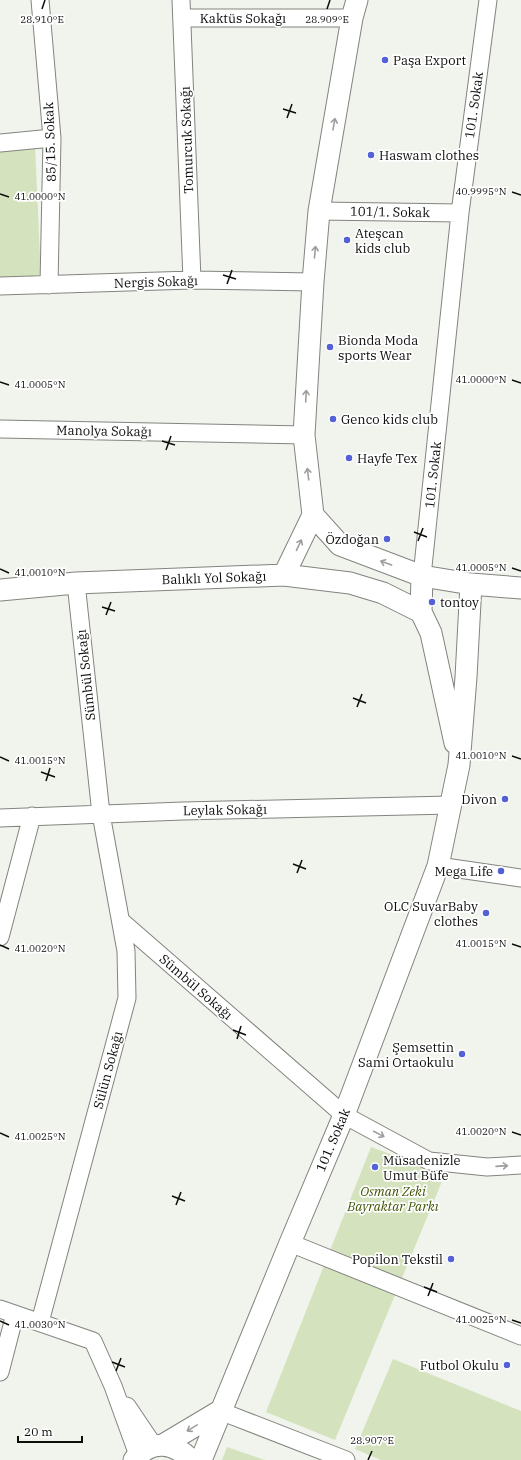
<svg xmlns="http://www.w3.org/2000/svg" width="521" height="1460" viewBox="0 0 521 1460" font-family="'IBM Plex Serif',serif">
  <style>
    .green { fill: #d4e2be }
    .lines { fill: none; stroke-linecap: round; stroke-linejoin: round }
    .minor-casing { stroke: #82847f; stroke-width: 19 }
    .tertiary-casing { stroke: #82847f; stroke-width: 23 }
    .minor { stroke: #fff; stroke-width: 17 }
    .tertiary { stroke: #fff; stroke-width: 21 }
    .oneway { stroke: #9e9e9d }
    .ticks { fill: none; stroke: #0c0d0b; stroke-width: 1.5 }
    .poi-dot { fill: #5360d6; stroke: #fff; stroke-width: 1.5 }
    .labels { text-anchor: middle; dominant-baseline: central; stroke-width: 3.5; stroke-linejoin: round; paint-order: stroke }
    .street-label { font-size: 13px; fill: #0c0d0b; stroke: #fff }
    .poi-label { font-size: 13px; fill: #0c0d0b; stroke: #fff; text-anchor: start }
    .park-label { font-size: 13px; font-style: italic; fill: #3e5203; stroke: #fff }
    .ticks-label { font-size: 10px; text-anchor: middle; fill: #0c0d0b; stroke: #fff; stroke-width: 3.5; stroke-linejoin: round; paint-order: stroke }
  </style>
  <rect width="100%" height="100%" fill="#f1f4ed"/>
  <path class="green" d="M 35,146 L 41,278 L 0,279 L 0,149 Z
    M 371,1147 L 445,1174 L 335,1440 L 266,1412 Z
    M 393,1359 L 521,1411 L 521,1460 L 381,1460 L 355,1449 Z
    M 227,1447 L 265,1460 L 222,1460 Z"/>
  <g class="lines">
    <g class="minor-casing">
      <path id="minor" d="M 40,0 L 52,138 L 49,285
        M 181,0 L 192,280
        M 182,18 L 352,18
        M 0,143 L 52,138
        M 319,211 L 460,213
        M 0,286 L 192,280 L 313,282
        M 0,429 L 304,435
        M 422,576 L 460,213 L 488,0
        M 0,818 L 183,811 L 451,805
        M 438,866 L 521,878
        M 121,921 L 344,1115 L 429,1161 L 487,1167 L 521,1165
        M 0,937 L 32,816
        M 290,1243 L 521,1336
        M 0,1309 L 93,1341 L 113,1386 L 138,1455
        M 40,1322 L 127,998 L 126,951 L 101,814 L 76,583
        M 0,1372 L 15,1314
        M 127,1406 L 154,1446
        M 220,1411 L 346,1460"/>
    </g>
    <g class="tertiary-casing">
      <path id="tertiary" d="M 357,0 L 352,18 L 319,211 L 313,282 L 304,435 L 313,515 L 340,545 L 422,576 L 471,584 L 521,588
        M 284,575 L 313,515
        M 422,576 L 421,612 L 431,633 L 455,743
        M 0,590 L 76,583 L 284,575 L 350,583 L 383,593 L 421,612
        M 163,1445 L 220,1411
        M 134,1460 C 151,1439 174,1442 191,1460
        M 201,1460 L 290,1243 L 344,1115 L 438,866 L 459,765 L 466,677 L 471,584"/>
    </g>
    <use href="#minor" class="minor"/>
    <use href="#tertiary" class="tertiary"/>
  </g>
  <defs><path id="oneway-shaft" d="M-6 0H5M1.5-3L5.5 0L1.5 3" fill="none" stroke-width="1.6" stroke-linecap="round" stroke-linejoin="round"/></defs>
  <g class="oneway">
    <use href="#oneway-shaft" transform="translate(334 124) rotate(-80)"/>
    <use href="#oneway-shaft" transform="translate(315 252) rotate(-85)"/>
    <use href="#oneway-shaft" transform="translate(306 396) rotate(-87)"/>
    <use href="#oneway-shaft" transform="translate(308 474) rotate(-97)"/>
    <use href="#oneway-shaft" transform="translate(299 545) rotate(-65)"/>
    <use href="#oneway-shaft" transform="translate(386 563) rotate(-160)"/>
    <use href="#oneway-shaft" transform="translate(379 1134) rotate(28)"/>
    <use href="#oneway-shaft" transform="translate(502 1166) rotate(-4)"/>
    <use href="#oneway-shaft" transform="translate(192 1428) rotate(149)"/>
  </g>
  <path class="ticks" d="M 42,9 L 45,0M 327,9 L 330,0M 283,109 L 296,113M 287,118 L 292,104M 512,192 L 521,195M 0,194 L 9,197M 223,275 L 236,279M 227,284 L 232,270M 512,380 L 521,383M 0,382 L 9,385M 162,441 L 175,445M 166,450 L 171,436M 414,532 L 427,537M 418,541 L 423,528M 512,568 L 521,571M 0,569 L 9,573M 102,607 L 115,611M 106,615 L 111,602M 353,698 L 366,703M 357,707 L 362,694M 512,756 L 521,759M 0,757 L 9,761M 41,772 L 55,777M 46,781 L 50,768M 293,864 L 306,869M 297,873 L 302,860M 512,944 L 521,947M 0,945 L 9,949M 233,1030 L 246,1035M 237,1039 L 241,1026M 512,1132 L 521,1135M 0,1133 L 9,1137M 172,1196 L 185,1201M 176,1205 L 181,1192M 424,1287 L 437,1292M 428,1296 L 433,1283M 512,1320 L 521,1323M 0,1321 L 9,1325M 112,1362 L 125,1367M 116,1371 L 121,1358M 368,1460 L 372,1451"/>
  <g class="poi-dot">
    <circle cx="385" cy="60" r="4"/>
    <circle cx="371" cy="155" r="4"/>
    <circle cx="347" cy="240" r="4"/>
    <circle cx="330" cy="347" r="4"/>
    <circle cx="333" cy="419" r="4"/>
    <circle cx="349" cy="458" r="4"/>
    <circle cx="387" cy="539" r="4"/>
    <circle cx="432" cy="602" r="4"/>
    <circle cx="505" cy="799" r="4"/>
    <circle cx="501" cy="871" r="4"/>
    <circle cx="486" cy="913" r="4"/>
    <circle cx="462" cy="1054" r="4"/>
    <circle cx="375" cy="1167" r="4"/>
    <circle cx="451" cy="1259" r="4"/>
    <circle cx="507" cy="1365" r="4"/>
  </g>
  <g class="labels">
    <g class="street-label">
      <text x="243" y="18">Kaktüs Sokağı</text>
      <text transform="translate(474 105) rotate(-82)">101. Sokak</text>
      <text transform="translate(187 140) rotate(-92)">Tomurcuk Sokağı</text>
      <text transform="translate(50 142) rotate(-92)">85/15. Sokak</text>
      <text transform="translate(390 212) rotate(1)">101/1. Sokak</text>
      <text transform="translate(156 282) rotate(-2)">Nergis Sokağı</text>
      <text transform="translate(104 431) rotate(1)">Manolya Sokağı</text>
      <text transform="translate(433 475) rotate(-84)">101. Sokak</text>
      <text transform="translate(214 578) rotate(-2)">Balıklı Yol Sokağı</text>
      <text transform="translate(86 675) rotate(-96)">Sümbül Sokağı</text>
      <text transform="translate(225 810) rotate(-1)">Leylak Sokağı</text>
      <text transform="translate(196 987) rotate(41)">Sümbül Sokağı</text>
      <text transform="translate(108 1070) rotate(-75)">Sülün Sokağı</text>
      <text transform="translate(333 1140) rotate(-67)">101. Sokak</text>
    </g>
    <g class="poi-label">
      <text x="393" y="60">Paşa Export</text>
      <text x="379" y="155">Haswam clothes</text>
      <text x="355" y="233">Ateşcan<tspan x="355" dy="15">kids club</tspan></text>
      <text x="338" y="340">Bionda Moda<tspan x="338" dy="15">sports Wear</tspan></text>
      <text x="341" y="419">Genco kids club</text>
      <text x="357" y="458">Hayfe Tex</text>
      <text x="379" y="539" text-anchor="end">Özdoğan</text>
      <text x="440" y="602">tontoy</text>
      <text x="497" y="799" text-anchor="end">Divon</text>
      <text x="493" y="871" text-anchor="end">Mega Life</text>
      <text x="478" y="906" text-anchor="end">OLC SuvarBaby<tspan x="478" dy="15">clothes</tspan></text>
      <text x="454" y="1047" text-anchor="end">Şemsettin<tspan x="454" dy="15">Sami Ortaokulu</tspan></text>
      <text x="383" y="1160">Müsadenizle<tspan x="383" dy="15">Umut Büfe</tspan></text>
      <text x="443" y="1259" text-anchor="end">Popilon Tekstil</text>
      <text x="499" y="1365" text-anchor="end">Futbol Okulu</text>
    </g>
    <g class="park-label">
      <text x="393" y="1191">Osman Zeki<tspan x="393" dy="15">Bayraktar Parkı</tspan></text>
    </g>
  </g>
  <g class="ticks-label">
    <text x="42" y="23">28.910°E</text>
    <text x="327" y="23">28.909°E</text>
    <text x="481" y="195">40.9995°N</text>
    <text x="40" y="200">41.0000°N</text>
    <text x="481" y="383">41.0000°N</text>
    <text x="40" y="388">41.0005°N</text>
    <text x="481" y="571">41.0005°N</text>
    <text x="40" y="576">41.0010°N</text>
    <text x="481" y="759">41.0010°N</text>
    <text x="40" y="764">41.0015°N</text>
    <text x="481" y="947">41.0015°N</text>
    <text x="40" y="952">41.0020°N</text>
    <text x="481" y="1135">41.0020°N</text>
    <text x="40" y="1140">41.0025°N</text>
    <text x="481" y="1323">41.0025°N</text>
    <text x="40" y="1328">41.0030°N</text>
    <text x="372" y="1444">28.907°E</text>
  </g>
  <path d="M18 1436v6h64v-6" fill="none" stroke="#0c0d0b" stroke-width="2"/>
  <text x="24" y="1436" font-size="12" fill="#0c0d0b" stroke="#ffffff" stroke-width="3" paint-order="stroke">20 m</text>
</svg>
